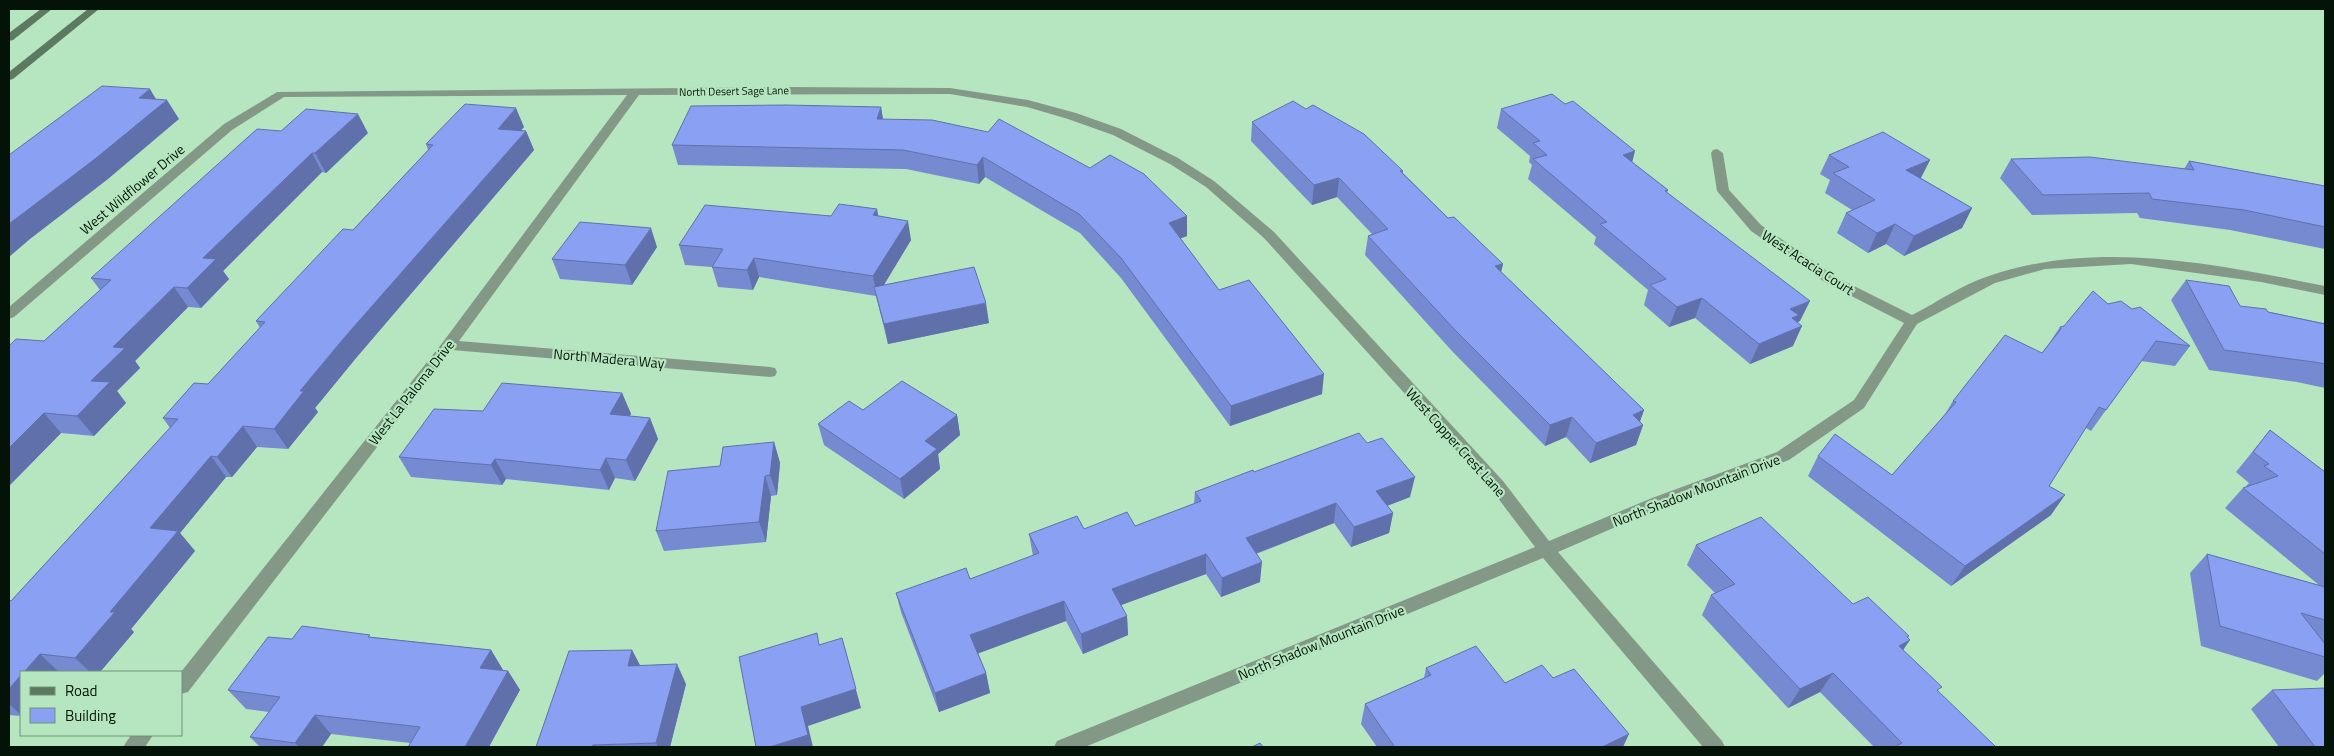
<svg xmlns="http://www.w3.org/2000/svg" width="2334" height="756" viewBox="0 0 2334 756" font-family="'Titillium Web',sans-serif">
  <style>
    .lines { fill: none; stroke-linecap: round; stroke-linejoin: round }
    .street { fill: #849888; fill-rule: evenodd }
    .secondary { fill: #5c7962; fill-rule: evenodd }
    .wall { fill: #768ad1 }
    .shaded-wall { fill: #6070aa }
    .building { fill: #89a0f3; stroke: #6070aa }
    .labels { text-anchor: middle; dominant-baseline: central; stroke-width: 4.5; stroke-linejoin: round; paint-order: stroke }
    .far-street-label { font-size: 11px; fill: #031307; stroke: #b6e6c0 }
    .street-label { font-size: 14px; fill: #031307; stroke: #b6e6c0 }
  </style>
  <rect width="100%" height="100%" fill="#b6e6c0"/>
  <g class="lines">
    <path class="street" d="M 785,87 L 950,88 L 1028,100 L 1076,113 L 1121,129 L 1178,158 L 1214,181 L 1274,232 L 1503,481 L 1549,541 L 1652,498 L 1777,452 L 1854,400 L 1904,323 L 1826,283 L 1751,231 L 1717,191 L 1711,153 L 1713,150 L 1717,149 L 1723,153 L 1729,190 L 1761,225 L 1836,277 L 1912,315 C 1936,303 1961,285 1986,277 C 2096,238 2215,264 2325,286 L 2325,295 L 2261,282 L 2131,264 L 2045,269 L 1995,283 L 1917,324 L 1864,408 L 1789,460 L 1664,506 L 1558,552 L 1722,741 L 1725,747 L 1703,747 L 1543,558 L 1085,747 L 1054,747 L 1057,741 L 1535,547 L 1491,489 L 1264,238 L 1206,187 L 1170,164 L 1113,135 L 1068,119 L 1027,107 L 950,94 L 639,95 L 459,341 L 770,367 L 775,368 L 777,372 L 775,376 L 770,377 L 452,350 L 188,692 L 181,694 L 181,672 L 443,342 L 627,95 L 284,97 L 232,130 L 14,317 L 9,319 L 9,307 L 224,124 L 277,92 Z
      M 131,735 L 153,735 L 145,747 L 123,747 Z"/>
    <path class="secondary" d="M 41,9 L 52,9 L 13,40 L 9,41 L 9,33 Z
      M 88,9 L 99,9 L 13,79 L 9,80 L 9,72 Z"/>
  </g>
  <path class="wall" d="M 881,107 L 883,119 L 1187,236 L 1180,238 L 1219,290 L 1322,394 L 1230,426 L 1121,278 L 1080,233 L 985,177 L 979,184 L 906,169 L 678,165 L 672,145 Z
    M 1501,109 L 1632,162 L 1668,190 L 1667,193 L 1800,321 L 1797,322 L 1793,346 L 1750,364 L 1695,318 L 1669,327 L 1644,305 L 1648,290 L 1594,244 L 1596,237 L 1528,179 L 1532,165 L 1529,162 L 1530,156 L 1497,128 Z
    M 1252,122 L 1403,171 L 1403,173 L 1448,218 L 1503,264 L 1501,272 L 1644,410 L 1640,421 L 1643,425 L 1636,445 L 1590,463 L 1566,437 L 1545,446 L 1452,351 L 1365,255 L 1368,236 L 1372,234 L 1337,197 L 1312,205 L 1251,141 Z
    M 524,127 L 521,130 L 526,131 L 534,150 L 356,358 L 315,408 L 318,412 L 288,449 L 257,447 L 232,477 L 226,477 L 180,533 L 195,551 L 131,629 L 134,632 L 100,672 L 21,672 L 21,716 L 9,715 L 9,600 L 11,601 L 170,428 L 163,418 L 208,384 L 260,328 L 256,321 L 353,230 L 428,150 L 426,144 Z
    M 281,131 L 368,133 L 326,173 L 322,172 L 223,271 L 229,279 L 201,308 L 188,307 L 135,361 L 140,368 L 117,391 L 126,403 L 94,436 L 61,433 L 9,486 L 9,346 L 44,341 L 100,290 L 91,278 Z
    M 1829,155 L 1930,160 L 1921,178 L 1972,208 L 1962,228 L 1904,256 L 1886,244 L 1868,253 L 1837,233 L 1846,213 L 1852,210 L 1825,193 L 1830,180 L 1820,174 Z
    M 2011,159 L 2184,169 L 2189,161 L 2325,186 L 2325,249 L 2230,230 L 2140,218 L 2137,213 L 2032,215 L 2000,178 Z
    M 831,216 L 878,216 L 911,240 L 884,285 L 989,323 L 888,344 L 876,296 L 759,277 L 753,290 L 718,287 L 712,267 L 685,265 L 679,245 Z
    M 657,247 L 632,285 L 560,279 L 552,259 Z
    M 2186,280 L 2240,306 L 2323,323 L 2325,321 L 2325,388 L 2297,382 L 2209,370 L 2171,300 Z
    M 2108,304 L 2132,309 L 2190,346 L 2175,366 L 2141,361 L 2091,431 L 2086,428 L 2049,486 L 2051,515 L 1951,586 L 1808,476 L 1818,456 L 1892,475 L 1944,416 L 1953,401 L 2042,353 L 2048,345 L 2060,327 L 2064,326 Z
    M 622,393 L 631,414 L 629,416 L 650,418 L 658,439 L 635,481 L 615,478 L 609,490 L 506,479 L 502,485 L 411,477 L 399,457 L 483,411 Z
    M 863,410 L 957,415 L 960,435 L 938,454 L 940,469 L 904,499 L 824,445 L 818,424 Z
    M 2270,430 L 2325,472 L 2325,673 L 2317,681 L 2201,646 L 2190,573 L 2207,554 L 2319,585 L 2225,508 L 2243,488 L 2247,487 L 2246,486 L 2249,483 L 2236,472 Z
    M 774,442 L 780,463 L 777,495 L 771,496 L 766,542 L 664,551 L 656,531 L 720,466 Z
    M 1254,472 L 1410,497 L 1387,506 L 1393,513 L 1389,533 L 1351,547 L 1334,523 L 1256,554 L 1260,582 L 1221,597 L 1206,574 L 1121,605 L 1127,616 L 1128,635 L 1083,654 L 1066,621 L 978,653 L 986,673 L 990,693 L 939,712 L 901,612 L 896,593 L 970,579 L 1033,556 L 1029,534 L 1084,529 L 1135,526 L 1194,504 L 1195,492 Z
    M 1696,545 L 1853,604 L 1908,637 L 1903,650 L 1938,692 L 1996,747 L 1874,747 L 1820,692 L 1788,708 L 1702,615 L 1711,595 L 1715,593 L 1687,565 Z
    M 372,637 L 491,650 L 503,670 L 508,671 L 520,690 L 410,743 L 331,734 L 322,747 L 260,747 L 250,737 L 269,712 L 246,709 L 228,690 L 292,639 Z
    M 632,650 L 640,666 L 686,684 L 670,747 L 536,747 Z
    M 1426,668 L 1505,683 L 1553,678 L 1623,747 L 1377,747 L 1361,724 L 1365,704 L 1424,678 Z
    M 2272,690 L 2325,747 L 2279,747 L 2251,709 Z"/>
  <path class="shaded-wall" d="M 150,89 L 160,106 L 167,100 L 179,119 L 108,179 L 30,239 L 9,257 L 9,224 L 139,98 Z
    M 881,107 L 884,126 L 877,119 Z
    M 516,108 L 524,127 L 506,148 L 498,129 Z
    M 358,114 L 368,133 L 326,173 L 315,153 Z
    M 526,131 L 534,150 L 356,358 L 315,408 L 318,412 L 288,449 L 274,429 L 300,391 L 344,338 Z
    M 1635,151 L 1630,171 L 1623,155 Z
    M 312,153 L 322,172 L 223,271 L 229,279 L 201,308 L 187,288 L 203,258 Z
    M 983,157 L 985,177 L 979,184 L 977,165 Z
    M 1930,160 L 1920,179 L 1906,170 Z
    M 1339,178 L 1337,197 L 1312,205 L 1314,185 Z
    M 1972,208 L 1962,228 L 1904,256 L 1914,236 Z
    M 877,209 L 881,229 L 873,215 Z
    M 1187,216 L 1187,236 L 1169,243 L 1169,223 Z
    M 908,221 L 911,240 L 877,296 L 873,276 Z
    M 1895,224 L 1886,244 L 1868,253 L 1877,233 Z
    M 651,228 L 657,247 L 632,285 L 625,265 Z
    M 754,258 L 759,277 L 753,290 L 747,270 Z
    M 1503,264 L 1498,284 L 1495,266 Z
    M 174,287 L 188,307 L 135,361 L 140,368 L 117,391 L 126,403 L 94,436 L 77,416 L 91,381 L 113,347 Z
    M 1702,298 L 1695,318 L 1669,327 L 1677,307 Z
    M 1810,301 L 1800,321 L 1796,323 L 1802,326 L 1793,346 L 1750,364 L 1759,344 L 1790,309 Z
    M 986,303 L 989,323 L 888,344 L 884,324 Z
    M 1324,374 L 1322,394 L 1230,426 L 1231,406 Z
    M 622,393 L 631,414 L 618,434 L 610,414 Z
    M 1644,410 L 1638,427 L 1643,425 L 1636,445 L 1590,463 L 1596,443 L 1633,415 Z
    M 44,413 L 61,433 L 9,486 L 9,448 Z
    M 957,415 L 960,435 L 938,454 L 940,469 L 904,499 L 900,479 L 925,441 Z
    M 1572,417 L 1566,437 L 1545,446 L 1550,425 Z
    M 650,418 L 658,439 L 635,481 L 626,460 Z
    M 243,426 L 257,447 L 232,477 L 217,457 Z
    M 774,442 L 780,463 L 777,495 L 770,475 Z
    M 211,456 L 226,477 L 180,533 L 195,551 L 131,629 L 134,632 L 100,672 L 90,672 L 75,658 L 150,528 Z
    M 606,458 L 615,478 L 609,490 L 600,470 Z
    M 495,459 L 506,479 L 502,485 L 491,465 Z
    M 765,476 L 771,496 L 766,542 L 759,522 Z
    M 1415,477 L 1410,497 L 1373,511 L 1376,491 Z
    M 2065,495 L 2051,515 L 1951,586 L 1965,566 Z
    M 1336,503 L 1334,523 L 1244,558 L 1246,538 Z
    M 1393,513 L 1389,533 L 1351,547 L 1354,527 Z
    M 1206,554 L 1206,574 L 1113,608 L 1112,589 Z
    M 1262,562 L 1260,582 L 1221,597 L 1222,578 Z
    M 1064,601 L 1066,621 L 974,655 L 970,635 Z
    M 1127,616 L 1128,635 L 1083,654 L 1081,634 Z
    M 1909,636 L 1904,643 L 1910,640 L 1897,659 L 1899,646 Z
    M 842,638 L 861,708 L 808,726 L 813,747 L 770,747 L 801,707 Z
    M 491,650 L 503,670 L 493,687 L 480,668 Z
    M 632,650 L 642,669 L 628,666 Z
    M 40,654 L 59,672 L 24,672 Z
    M 677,664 L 686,684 L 670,747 L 658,747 L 656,743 Z
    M 508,671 L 520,690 L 489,747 L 465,747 Z
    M 986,673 L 990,693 L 939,712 L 935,693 Z
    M 1833,673 L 1820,692 L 1788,708 L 1800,689 Z
    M 21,675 L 21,715 L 9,704 L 9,689 Z
    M 315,715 L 331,734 L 322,747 L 299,747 L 295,743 Z
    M 1629,734 L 1623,747 L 1602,747 Z"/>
  <path class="building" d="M 102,86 L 150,89 L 139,98 L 167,100 L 95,159 L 9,224 L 9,155 Z
    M 1552,94 L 1565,104 L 1573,101 L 1635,151 L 1623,155 L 1668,190 L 1665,191 L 1810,301 L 1790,309 L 1799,315 L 1792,318 L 1802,326 L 1759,344 L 1702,298 L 1677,307 L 1650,285 L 1666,279 L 1600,224 L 1607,222 L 1533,159 L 1547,155 L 1533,143 L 1540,141 L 1501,109 Z
    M 1293,101 L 1306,109 L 1313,105 L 1364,134 L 1403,171 L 1400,171 L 1448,218 L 1454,217 L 1503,264 L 1495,266 L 1644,410 L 1633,415 L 1643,425 L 1596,443 L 1572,417 L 1550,425 L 1456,331 L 1368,236 L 1388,229 L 1339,178 L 1314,185 L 1252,122 Z
    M 465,104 L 516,108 L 498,129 L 526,131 L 344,338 L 300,391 L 304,391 L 274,429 L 243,426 L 217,457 L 211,456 L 150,528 L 178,531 L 110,612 L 115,612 L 75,658 L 40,654 L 24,672 L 21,672 L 21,675 L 9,689 L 9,600 L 11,601 L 178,419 L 163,418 L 194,383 L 208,384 L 265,322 L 256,321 L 343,229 L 353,230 L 433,145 L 426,144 Z
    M 786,105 L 881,107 L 877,119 L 932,120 L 988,132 L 999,119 L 1090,168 L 1110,155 L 1144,174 L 1187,216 L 1169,223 L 1219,290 L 1249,280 L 1324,374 L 1231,406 L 1121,258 L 1079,214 L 983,157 L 977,165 L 903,150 L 672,145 L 691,106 Z
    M 306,109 L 358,114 L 315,153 L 312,153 L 203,258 L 216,259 L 187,288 L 174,287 L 113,347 L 125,348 L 91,381 L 110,382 L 77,416 L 44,413 L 9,448 L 9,373 L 10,372 L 9,372 L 9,346 L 16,339 L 44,341 L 111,280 L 91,278 L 257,129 L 281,131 Z
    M 1883,132 L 1930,160 L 1906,170 L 1972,208 L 1914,236 L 1895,224 L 1877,233 L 1846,213 L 1875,200 L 1833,173 L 1849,167 L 1829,155 Z
    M 2090,157 L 2194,170 L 2189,161 L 2325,186 L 2325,227 L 2244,210 L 2152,199 L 2149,193 L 2043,195 L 2011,159 Z
    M 839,204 L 877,209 L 873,215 L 908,221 L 873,276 L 754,258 L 747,270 L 712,267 L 723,249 L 679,245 L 705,205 L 831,216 Z
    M 580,222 L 651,228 L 625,265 L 552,259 Z
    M 974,267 L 986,303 L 884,324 L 874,287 Z
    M 2186,280 L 2229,286 L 2240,306 L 2266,309 L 2268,312 L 2325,324 L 2325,364 L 2314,362 L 2224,350 Z
    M 2093,291 L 2108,304 L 2121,301 L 2132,309 L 2140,307 L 2190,346 L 2156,341 L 2106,410 L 2099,407 L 2049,486 L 2065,495 L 1965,566 L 1818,456 L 1835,434 L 1892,475 L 1956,402 L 1953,401 L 2005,335 L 2042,353 L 2061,329 L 2060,327 L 2064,326 Z
    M 902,381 L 957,415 L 925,441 L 937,449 L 900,479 L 818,424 L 849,401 L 863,410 Z
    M 502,383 L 622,393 L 610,414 L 650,418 L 626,460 L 606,458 L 600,470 L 495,459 L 491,465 L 399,457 L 434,409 L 483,411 Z
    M 2270,430 L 2325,472 L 2325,554 L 2243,488 L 2278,476 L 2264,466 L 2269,464 L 2253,452 Z
    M 1359,433 L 1367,443 L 1382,438 L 1415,477 L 1376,491 L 1393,513 L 1354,527 L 1336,503 L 1246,538 L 1262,562 L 1222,578 L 1206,554 L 1112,589 L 1127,616 L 1081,634 L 1064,601 L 970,635 L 986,673 L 935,693 L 896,593 L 966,568 L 970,579 L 1039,553 L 1029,534 L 1077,516 L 1084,529 L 1127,512 L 1135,526 L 1201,501 L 1195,492 L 1253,470 L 1254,472 Z
    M 774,442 L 770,475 L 765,476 L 759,522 L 656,531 L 668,471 L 720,466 L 723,447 Z
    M 1761,517 L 1853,604 L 1868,597 L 1909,636 L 1907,637 L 1910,640 L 1899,646 L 1942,687 L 1937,690 L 1996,747 L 1894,747 L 1902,743 L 1833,673 L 1800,689 L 1711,595 L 1735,584 L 1696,545 Z
    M 2207,554 L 2325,587 L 2325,620 L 2301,613 L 2325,644 L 2325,657 L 2220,626 Z
    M 302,626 L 370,635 L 368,637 L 491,650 L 480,668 L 508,671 L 465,747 L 408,747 L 420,727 L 315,715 L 295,743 L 250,737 L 280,697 L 228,690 L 268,637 L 292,639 Z
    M 817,633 L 819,645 L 842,638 L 856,689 L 801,707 L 808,735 L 770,747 L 756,747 L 739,657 Z
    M 1476,646 L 1505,683 L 1542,665 L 1553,678 L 1574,669 L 1629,734 L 1602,747 L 1392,747 L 1394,746 L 1365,704 L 1431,675 L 1426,668 Z
    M 632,650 L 628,666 L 677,664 L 656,743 L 593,745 L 592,747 L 536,747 L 569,651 Z
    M 2325,688 L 2325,747 L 2315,747 L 2272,690 Z
    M 1260,743 L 1263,747 L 1252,747 Z"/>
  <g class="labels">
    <g class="far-street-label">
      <text transform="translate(734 91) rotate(-1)">North Desert Sage Lane</text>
    </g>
    <g class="street-label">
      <text transform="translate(132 189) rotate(-40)">West Wildflower Drive</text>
      <text transform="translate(1808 262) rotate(33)">West Acacia Court</text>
      <text transform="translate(609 358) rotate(5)">North Madera Way</text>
      <text transform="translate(411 392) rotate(-52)">West La Paloma Drive</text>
      <text transform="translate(1456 442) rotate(48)">West Copper Crest Lane</text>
      <text transform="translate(1696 490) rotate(-21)">North Shadow Mountain Drive</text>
      <text transform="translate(1321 642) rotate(-22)">North Shadow Mountain Drive</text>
    </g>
  </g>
  <rect width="2334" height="756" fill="none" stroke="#031307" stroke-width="20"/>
  <rect x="20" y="671" width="162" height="65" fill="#b6e6c0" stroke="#6e9276"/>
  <rect x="30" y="687" width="25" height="8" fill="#5c7962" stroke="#6e9276"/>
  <text x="65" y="696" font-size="15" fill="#031307">Road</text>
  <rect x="30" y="708" width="25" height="15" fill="#89a0f3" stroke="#6e9276"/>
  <text x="65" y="721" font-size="15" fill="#031307">Building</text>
</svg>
